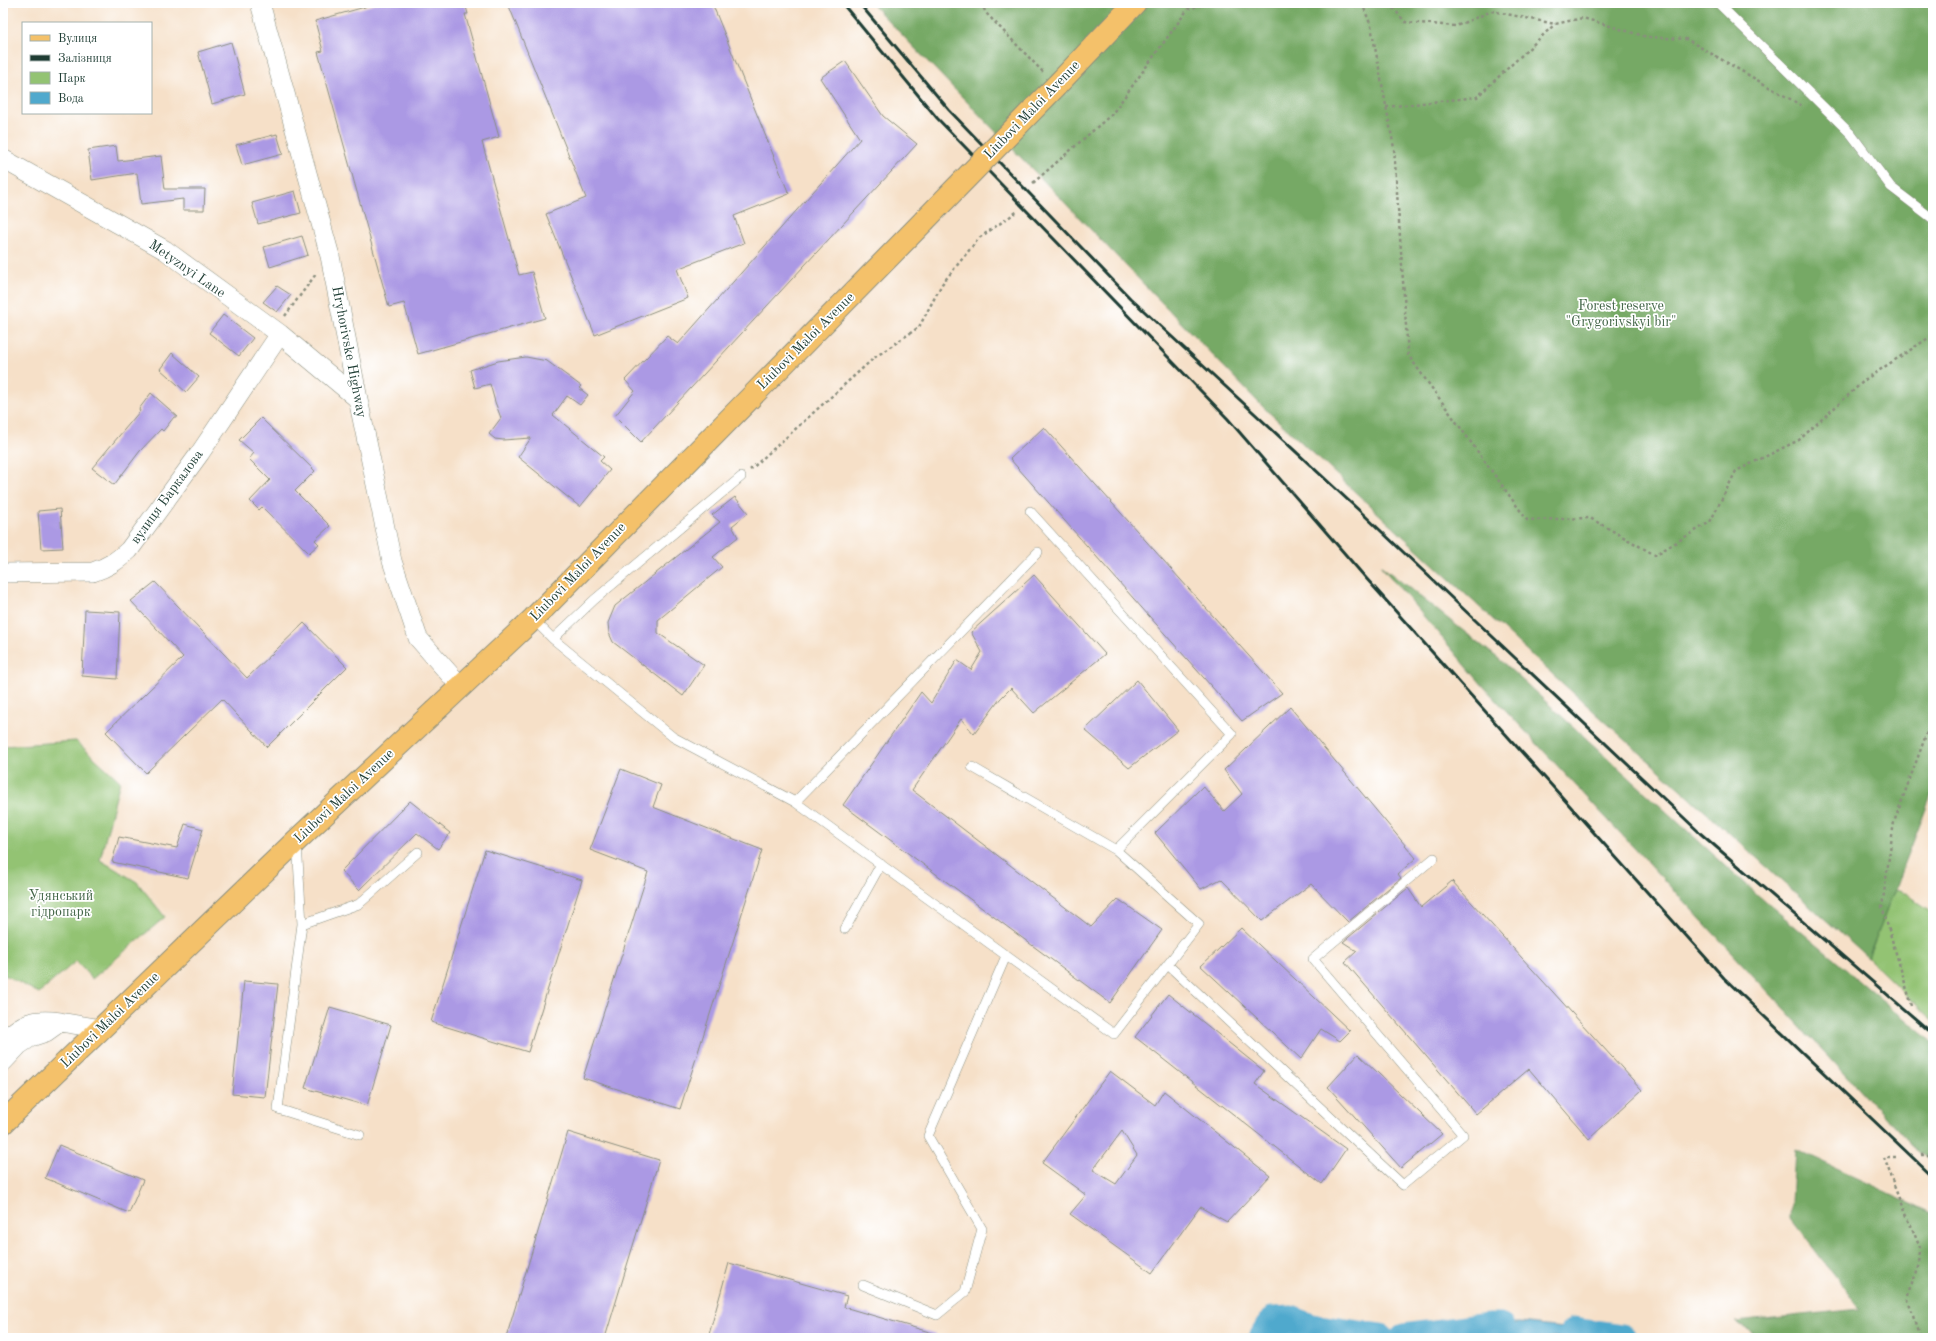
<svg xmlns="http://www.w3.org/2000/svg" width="1936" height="1341" viewBox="0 0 1936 1341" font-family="'Old Standard TT',serif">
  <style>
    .green { fill: #93c373; stroke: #598054 }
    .forest { fill: #76a965; stroke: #4a734c }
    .water { fill: #50a9cd; stroke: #387380 }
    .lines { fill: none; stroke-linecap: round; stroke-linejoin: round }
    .river { stroke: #50a9cd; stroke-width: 29 }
    .building { fill: #ab99e4; fill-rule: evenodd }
    .lane-casing { stroke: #8a8e7e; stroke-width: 10 }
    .street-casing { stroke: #8a8e7e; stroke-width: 20 }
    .primary-casing { stroke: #8a8e7e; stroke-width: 24 }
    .path { stroke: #8a8e7e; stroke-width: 2.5; stroke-dasharray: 3 3; stroke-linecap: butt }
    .lane { stroke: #fff; stroke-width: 9 }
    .street { stroke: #fff; stroke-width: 19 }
    .primary { stroke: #f4c16a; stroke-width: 22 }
    .rail { stroke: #1f3d34; stroke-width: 3 }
    .primary-bridge-casing { stroke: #8a8e7e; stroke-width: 24; stroke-linecap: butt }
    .primary-bridge { stroke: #f4c16a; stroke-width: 22 }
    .labels { text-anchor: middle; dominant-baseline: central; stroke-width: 3.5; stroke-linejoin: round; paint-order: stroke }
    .street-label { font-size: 14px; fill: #1f3d34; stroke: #fff }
    .park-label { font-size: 14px; fill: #426547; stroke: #fff }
  </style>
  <rect width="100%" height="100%" fill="#fff"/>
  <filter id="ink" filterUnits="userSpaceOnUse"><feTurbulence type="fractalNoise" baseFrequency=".025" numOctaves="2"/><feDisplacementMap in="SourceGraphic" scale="8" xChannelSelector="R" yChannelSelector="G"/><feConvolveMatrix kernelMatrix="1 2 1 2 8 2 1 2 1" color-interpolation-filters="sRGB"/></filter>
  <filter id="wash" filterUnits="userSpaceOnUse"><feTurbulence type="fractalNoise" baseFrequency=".012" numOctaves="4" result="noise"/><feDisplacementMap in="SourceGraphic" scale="16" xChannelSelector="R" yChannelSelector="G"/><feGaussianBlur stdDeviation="0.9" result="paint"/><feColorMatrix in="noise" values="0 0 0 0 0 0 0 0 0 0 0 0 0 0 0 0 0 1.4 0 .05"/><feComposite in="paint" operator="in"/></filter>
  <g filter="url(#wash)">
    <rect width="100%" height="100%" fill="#f6e0c8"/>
    <path class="green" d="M 76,741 L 120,781 L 100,860 L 137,882 L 165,917 L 92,979 L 76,961 L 39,993 L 3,974 L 3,746 Z
      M 1895,889 L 1901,891 L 1933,912 L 1933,1021 L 1868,958 Z"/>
    <path class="forest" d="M 871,3 L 1933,3 L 1933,791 L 1868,958 L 1540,663 L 1261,405 Z
      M 1380,565 L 1499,659 L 1759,896 L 1933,1043 L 1933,1161 L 1912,1146 L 1484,687 Z
      M 1795,1149 L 1930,1212 L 1933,1216 L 1933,1338 L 1761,1338 L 1735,1322 L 1860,1309 L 1791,1219 Z"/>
    <path class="water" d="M 1279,1317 L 1304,1321 L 1325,1329 L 1357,1334 L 1387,1334 L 1415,1337 L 1444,1335 L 1490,1323 L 1520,1323 L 1581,1330 L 1618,1338 L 1253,1338 Z"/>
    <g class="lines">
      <path class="river" d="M 1574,1331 L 1622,1338
        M 1263,1338 L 1273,1321 L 1291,1320 L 1312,1328 L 1381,1338
        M 1404,1338 L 1489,1327 L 1500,1327"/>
    </g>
    <g id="blocks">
      <path class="building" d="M 379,3 L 465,3 L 468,14 L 465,14 L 499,137 L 482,142 L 519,275 L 532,272 L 545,318 L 418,354 L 404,303 L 389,307 L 318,52 L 323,51 L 315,21 Z
        M 516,3 L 712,3 L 789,194 L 734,216 L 744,243 L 677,269 L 688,298 L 595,335 L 546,214 L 586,198 L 509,6 Z
        M 231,42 L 245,94 L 212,104 L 198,52 Z
        M 845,61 L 883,116 L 917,144 L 641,442 L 615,416 L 635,391 L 625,380 L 667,336 L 678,344 L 860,139 L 820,78 Z
        M 277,134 L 283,154 L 242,165 L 236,145 Z
        M 116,146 L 118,161 L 161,156 L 165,189 L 205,189 L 204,210 L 183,210 L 183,199 L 141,204 L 137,173 L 92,180 L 88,150 Z
        M 295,191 L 301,213 L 258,224 L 252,203 Z
        M 302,236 L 308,255 L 270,267 L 264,247 Z
        M 277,286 L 291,295 L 277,312 L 263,302 Z
        M 223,315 L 253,338 L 239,356 L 209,333 Z
        M 172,353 L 199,377 L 186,392 L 160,369 Z
        M 526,357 L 547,361 L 581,386 L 579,388 L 588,395 L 580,405 L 567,396 L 553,415 L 604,457 L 600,461 L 610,470 L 580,507 L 518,457 L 531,438 L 503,440 L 495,439 L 489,434 L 501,418 L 495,402 L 490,384 L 475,388 L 470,370 L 498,361 Z
        M 151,393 L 178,417 L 174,417 L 163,431 L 161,429 L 140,451 L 114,485 L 92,468 L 140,411 L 139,409 Z
        M 261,418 L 315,471 L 295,491 L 330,526 L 315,540 L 319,544 L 309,553 L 262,507 L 259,510 L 250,501 L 270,480 L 249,459 L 254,453 L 239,440 Z
        M 1044,427 L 1282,693 L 1242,721 L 1010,459 Z
        M 735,497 L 748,513 L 732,526 L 738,537 L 713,557 L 722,567 L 658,620 L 658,633 L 704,665 L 683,696 L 613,642 L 609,633 L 608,623 L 615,606 L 720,522 L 712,515 Z
        M 60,509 L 63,548 L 41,549 L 38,511 Z
        M 1034,575 L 1105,654 L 1034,713 L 1011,688 L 1000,699 L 974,734 L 961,719 L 912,790 L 1091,927 L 1118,899 L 1162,930 L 1110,1003 L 843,805 L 921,692 L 931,703 L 957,660 L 971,670 L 982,652 L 971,632 Z
        M 155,582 L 247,678 L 304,623 L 347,667 L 267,747 L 222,699 L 146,773 L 106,732 L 183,657 L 131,601 Z
        M 85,610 L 120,612 L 117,679 L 82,676 Z
        M 1137,680 L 1178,730 L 1129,768 L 1085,730 Z
        M 1290,707 L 1416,858 L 1398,874 L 1401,878 L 1348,922 L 1311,884 L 1262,921 L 1221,879 L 1201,889 L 1155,833 L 1203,786 L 1224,811 L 1242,794 L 1224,770 Z
        M 621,769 L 661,785 L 653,807 L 762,850 L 680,1109 L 583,1078 L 648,872 L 590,850 Z
        M 410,801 L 450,833 L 438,849 L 417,833 L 359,890 L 341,871 Z
        M 185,824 L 203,829 L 188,878 L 112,862 L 119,837 L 177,848 Z
        M 485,850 L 582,880 L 528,1052 L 431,1022 Z
        M 1452,881 L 1642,1090 L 1589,1139 L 1529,1069 L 1476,1114 L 1345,962 L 1357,951 L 1343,942 L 1408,888 L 1421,907 Z
        M 1241,928 L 1350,1031 L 1340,1041 L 1321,1029 L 1301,1059 L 1201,966 Z
        M 244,981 L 278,984 L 265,1097 L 232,1094 Z
        M 1168,994 L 1264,1071 L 1255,1084 L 1346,1149 L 1322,1184 L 1135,1037 Z
        M 330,1007 L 391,1025 L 367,1106 L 305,1088 Z
        M 1358,1054 L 1442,1134 L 1401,1168 L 1328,1087 Z
        M 1110,1071 L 1155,1105 L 1164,1091 L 1270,1176 L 1227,1222 L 1200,1207 L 1152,1273 L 1070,1214 L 1086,1195 L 1042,1163 ZM 1122,1131 L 1137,1155 L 1116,1184 L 1093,1170 Z
        M 568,1132 L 659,1160 L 605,1338 L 506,1338 Z
        M 59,1145 L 143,1180 L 129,1213 L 45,1178 Z
        M 729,1263 L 847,1296 L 844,1307 L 936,1334 L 936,1338 L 708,1338 Z"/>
    </g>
  </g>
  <g filter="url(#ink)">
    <use href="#blocks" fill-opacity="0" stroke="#8a8e7e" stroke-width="1"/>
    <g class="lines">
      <g class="lane-casing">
        <path id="lane" d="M 1718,3 L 1851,134 L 1891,187 L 1933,219
          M 1030,511 L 1232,734 L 1116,850
          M 533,619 L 553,639 L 673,737 L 795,802 L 1114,1034 L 1199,924 L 1116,850 L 972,767
          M 553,639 L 594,600 L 741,477
          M 795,802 L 1038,552
          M 297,843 L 302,924 L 278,1109 L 360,1135
          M 302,924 L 359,904 L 418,852
          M 845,929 L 881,864
          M 1168,965 L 1403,1185 L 1463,1135 L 1313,959 L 1434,858
          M 863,1285 L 937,1315 L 965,1292 L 982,1229 L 928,1136 L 1006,956"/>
      </g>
      <g class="street-casing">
        <path id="street" d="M 260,3 L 330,256 L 358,399 L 392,561 L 418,638 L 461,687
          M 3,159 L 165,250 L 280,334 L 358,399
          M 3,573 L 93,572 C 108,567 117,561 129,550 L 200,453 L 280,334
          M 3,1041 C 22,1023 33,1018 60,1022
          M 3,1062 L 19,1045 L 31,1037 L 46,1032 L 60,1022 L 102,1029"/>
      </g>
      <g class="primary-casing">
        <path id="primary" d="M 1056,86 L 1135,3
          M 3,1123 L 297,840 L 533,619 L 924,221"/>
      </g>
      <path class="path" d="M 981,3 L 986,13 L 1043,72
        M 1362,3 L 1371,26 L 1394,148 L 1408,355 L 1527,520 L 1590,518 L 1655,555 L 1710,522 L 1736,471 L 1799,440 L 1866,379 L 1933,335
        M 1389,3 L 1405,22 L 1456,26 L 1492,11 L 1555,24 L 1583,18 L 1647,37 L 1686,39 L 1804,107
        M 1386,107 L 1477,97 L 1555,24
        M 1033,183 L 1112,114 L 1188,9 L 1209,3
        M 285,316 L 316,274
        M 750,470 L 874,358 L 919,327 L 942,284 L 979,238 L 1018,211
        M 1912,1006 L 1882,907 L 1894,822 L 1933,716
        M 1922,1155 L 1933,1155
        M 1896,1157 L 1884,1157 L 1920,1248 L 1908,1300 L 1920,1338"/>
      <use href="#lane" class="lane"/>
      <use href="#street" class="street"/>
      <use href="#primary" class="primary"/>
      <path class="rail" d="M 842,3 L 937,118 L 1228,419 L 1365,577 L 1724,978 L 1933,1177
        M 859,3 L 949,110 L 1130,298 L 1363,514 L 1700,833 L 1933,1034"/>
      <g class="primary-bridge-casing">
        <path id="primary-bridge" d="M 924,221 L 1056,86"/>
      </g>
      <use href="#primary-bridge" class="primary-bridge"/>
    </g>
  </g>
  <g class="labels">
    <g class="street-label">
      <text transform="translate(1032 110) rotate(-46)">Liubovi Maloi Avenue</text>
      <text transform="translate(187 269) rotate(35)">Metyznyi Lane</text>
      <text transform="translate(806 341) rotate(-45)">Liubovi Maloi Avenue</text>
      <text transform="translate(349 352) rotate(79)">Hryhorivske Highway</text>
      <text transform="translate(167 497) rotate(-54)">вулиця Баркалова</text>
      <text transform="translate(578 572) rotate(-46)">Liubovi Maloi Avenue</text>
      <text transform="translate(344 796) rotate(-43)">Liubovi Maloi Avenue</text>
      <text transform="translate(110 1020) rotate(-44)">Liubovi Maloi Avenue</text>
    </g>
    <g class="park-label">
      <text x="1621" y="306">Forest reserve<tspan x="1621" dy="16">"Grygorivskyi bir"</tspan></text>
      <text x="61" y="896">Удянський<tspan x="61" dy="16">гідропарк</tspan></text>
    </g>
  </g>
  <rect width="1936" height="1341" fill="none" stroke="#fff" stroke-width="16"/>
  <rect x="22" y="22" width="130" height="92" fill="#ffffff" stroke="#a5b1ae"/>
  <rect x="30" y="35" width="20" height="6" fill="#f4c16a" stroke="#a5b1ae"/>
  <text x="58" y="42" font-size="12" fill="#1f3d34">Вулиця</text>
  <rect x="30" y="55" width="20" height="6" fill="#1f3d34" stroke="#a5b1ae"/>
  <text x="58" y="62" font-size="12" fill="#1f3d34">Залізниця</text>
  <rect x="30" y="72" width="20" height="12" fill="#93c373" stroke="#a5b1ae"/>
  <text x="58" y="82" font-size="12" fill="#1f3d34">Парк</text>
  <rect x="30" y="92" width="20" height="12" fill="#50a9cd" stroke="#a5b1ae"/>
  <text x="58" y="102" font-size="12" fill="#1f3d34">Вода</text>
</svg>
